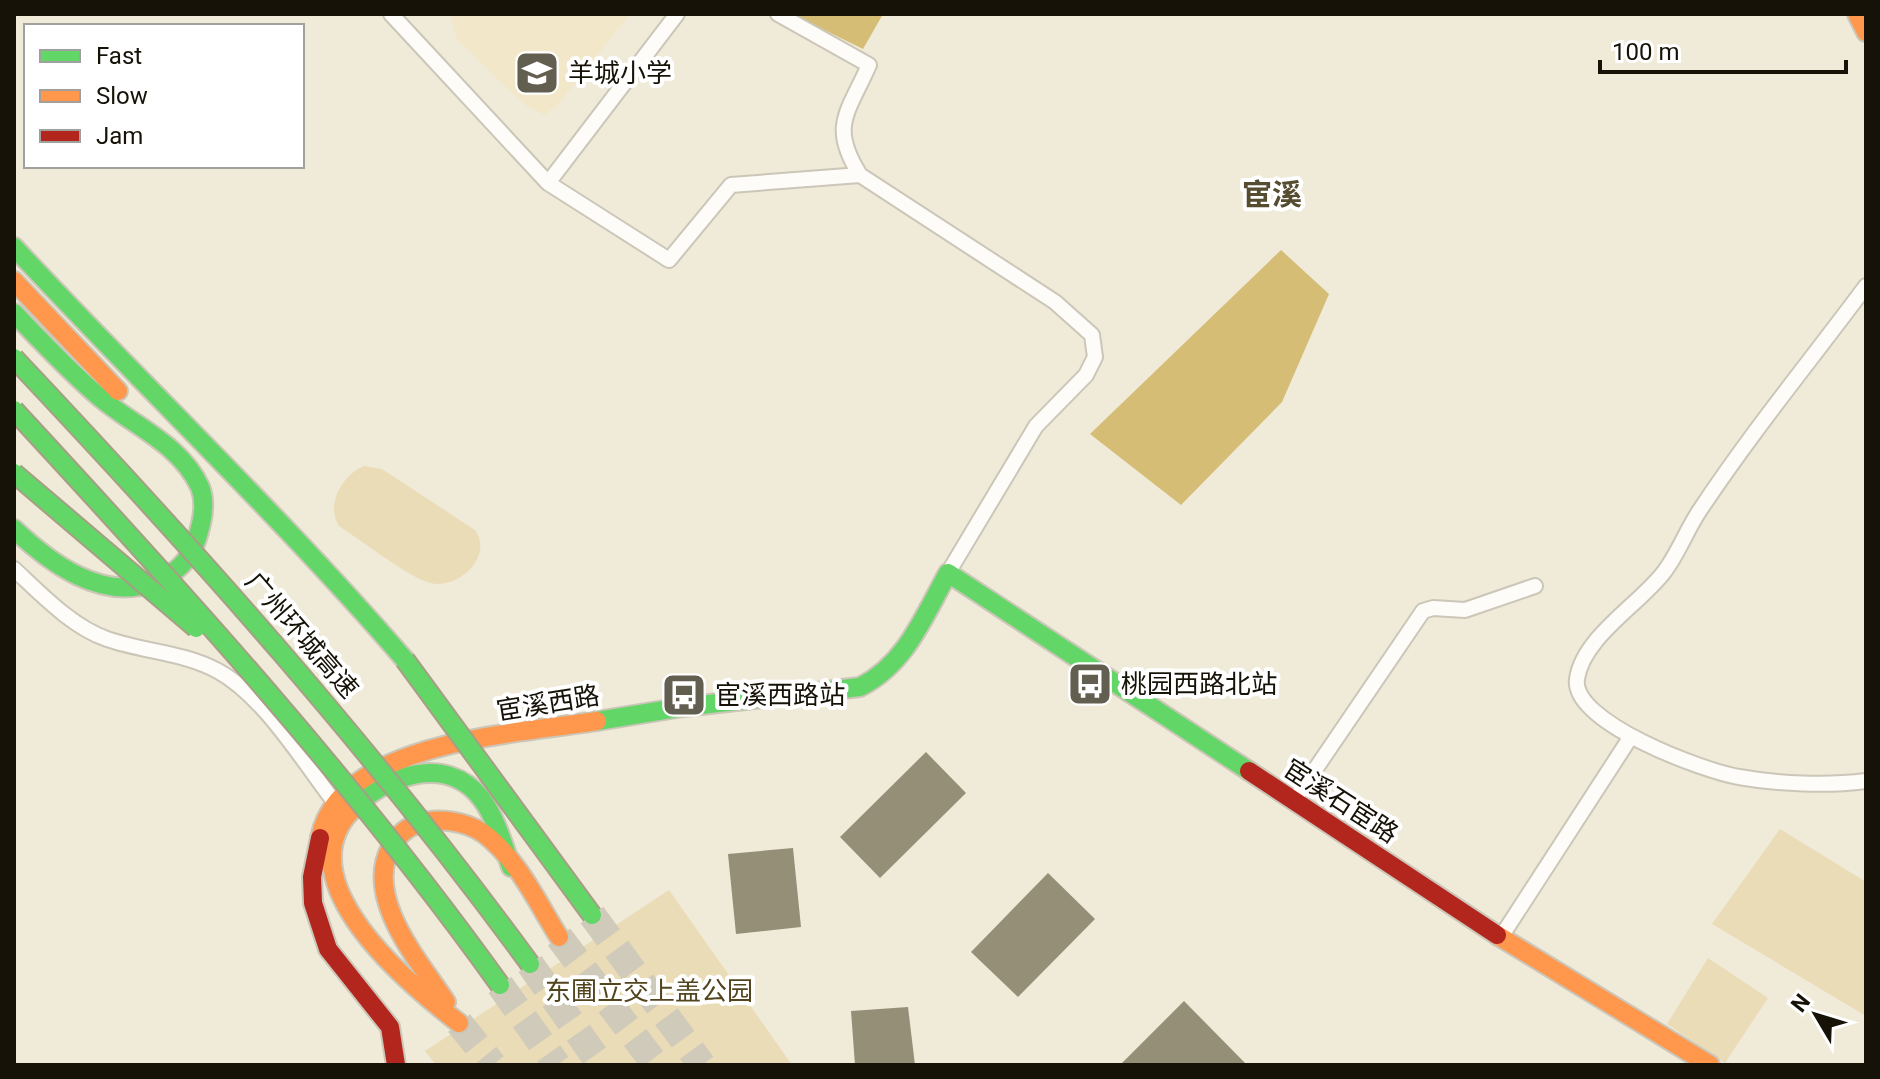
<svg xmlns="http://www.w3.org/2000/svg" width="1880" height="1079" viewBox="0 0 1880 1079" font-family="Roboto,'Noto Sans SC',sans-serif">
  <style>
    .built { fill: #f2e8c9 }
    .green { fill: #eadcb6 }
    .water { fill: #d5bd76 }
    .building { fill: #968f77 }
    .lines { fill: none; stroke-linecap: round; stroke-linejoin: round }
    .highway-tunnel { stroke: #cfcab9; stroke-width: 28; stroke-dasharray: 28 14; stroke-linecap: butt }
    .street-casing { stroke: #cbc6b8; stroke-width: 18 }
    .fast-casing { stroke: #cbc6b8; stroke-width: 22 }
    .slow-casing { stroke: #cbc6b8; stroke-width: 22 }
    .jam-casing { stroke: #cbc6b8; stroke-width: 22 }
    .street { stroke: #fdfcf9; stroke-width: 14 }
    .fast { stroke: #63d668; stroke-width: 18 }
    .slow { stroke: #ff974d; stroke-width: 18 }
    .jam { stroke: #b3261e; stroke-width: 18 }
    .fast-bridge-casing { stroke: #a69e85; stroke-width: 22; stroke-linecap: butt }
    .fast-bridge { stroke: #63d668; stroke-width: 18 }
    .labels { text-anchor: middle; dominant-baseline: central; stroke-width: 8; stroke-linejoin: round; paint-order: stroke }
    .poi-label { font-size: 26px; fill: #161207; stroke: #fff; text-anchor: start }
    .street-label { font-size: 26px; fill: #161207; stroke: #fff }
    .park-label { font-size: 26px; fill: #52441d; stroke: #fff }
    .quarter-label { font-size: 30px; font-weight: bold; fill: #564c30; stroke: #fff }
  </style>
  <rect width="100%" height="100%" fill="#f0ead8"/>
  <path class="built" d="M 450,14 L 630,14 L 557,106 L 544,115 L 526,106 L 457,40 Z"/>
  <path class="green" d="M 364,466 L 382,469 L 475,530 C 494,557 458,590 430,583 C 408,577 361,540 339,526 C 325,505 343,474 364,466 Z
    M 1780,829 L 1866,882 L 1866,1016 L 1712,924 Z
    M 669,890 L 792,1065 L 436,1065 L 425,1051 Z
    M 1708,958 L 1768,998 L 1725,1063 L 1667,1024 Z"/>
  <path class="water" d="M 792,14 L 883,14 L 863,49 Z
    M 1281,250 L 1329,294 L 1282,402 L 1181,505 L 1090,434 Z"/>
  <path class="building" d="M 926,752 L 966,793 L 880,878 L 840,837 Z
    M 793,848 L 801,927 L 736,934 L 728,854 Z
    M 1048,873 L 1095,919 L 1018,997 L 971,952 Z
    M 1184,1001 L 1247,1065 L 1120,1065 Z
    M 908,1007 L 915,1065 L 855,1065 L 851,1011 Z"/>
  <g class="lines">
    <path class="highway-tunnel" d="M 592,915 L 702,1065
      M 559,937 L 656,1065
      M 530,964 L 601,1065
      M 500,985 L 557,1065
      M 459,1023 L 493,1065"/>
    <g class="street-casing">
      <path id="street" d="M 391,14 L 548,183 L 669,260 L 731,185 L 860,175 L 1055,302 L 1092,335 L 1095,357 L 1086,375 L 1036,426 L 948,573
        M 778,14 L 869,65 C 848,113 829,126 860,175
        M 548,183 L 677,14
        M 1866,286 C 1811,360 1751,433 1700,510 C 1687,529 1678,554 1664,572 C 1640,604 1583,637 1577,679 C 1571,722 1703,771 1739,777 C 1778,784 1827,786 1866,781
        M 14,569 C 41,594 72,627 107,639 C 144,652 183,652 218,671 C 264,696 304,763 336,804
        M 1293,802 L 1423,611 L 1433,608 L 1465,610 L 1535,586
        M 1501,937 L 1630,738"/>
    </g>
    <g class="fast-casing">
      <path id="fast" d="M 14,247 C 143,386 281,516 405,660
        M 14,313 C 41,341 67,369 97,395 C 131,425 180,443 200,487 C 207,504 202,524 196,541 C 189,562 175,574 154,582 C 102,602 50,563 14,529
        M 597,721 L 683,707 L 860,687 C 906,664 924,616 948,573 L 1249,771
        M 350,812 C 382,776 446,753 481,798 C 496,818 503,844 511,867"/>
    </g>
    <g class="slow-casing">
      <path id="slow" d="M 1857,14 L 1866,32
        M 14,281 L 118,391
        M 350,812 C 286,882 407,983 459,1023
        M 320,838 C 339,741 517,734 597,721
        M 1497,935 L 1710,1065
        M 446,1002 C 420,962 363,898 391,847 C 397,837 406,827 418,824 C 438,817 465,821 483,833 C 517,858 537,902 559,937"/>
    </g>
    <g class="jam-casing">
      <path id="jam" d="M 1249,771 L 1497,935
        M 320,838 L 312,877 L 313,903 L 328,949 L 390,1027 L 396,1065"/>
    </g>
    <use href="#street" class="street"/>
    <use href="#fast" class="fast"/>
    <use href="#slow" class="slow"/>
    <use href="#jam" class="jam"/>
    <g class="fast-bridge-casing">
      <path id="fast-bridge" d="M 14,358 C 197,552 373,749 530,964
        M 14,410 C 185,595 353,780 500,985
        M 14,473 L 196,628
        M 405,660 L 592,915"/>
    </g>
    <use href="#fast-bridge" class="fast-bridge"/>
  </g>
  <defs>
    <g id="school-square" transform="scale(2.3)"><rect x="-9" y="-9" width="18" height="18" rx="4" fill="#625e50" stroke="#fff"/><path d="M0-5L7-2L0 1L-7-2ZM-4 1L0 2.5L4 1V4Q0 6-4 4Z" fill="#fff"/></g>
    <g id="bus-square" transform="scale(2.3)"><rect x="-9" y="-9" width="18" height="18" rx="4" fill="#625e50" stroke="#fff"/><path d="M-5-6H5V4H4V6H2V4H-2V6H-4V4H-5ZM-3.5-4V0h7V-4ZM-3.5 1.2v1.5H-2V1.2ZM2 1.2v1.5H3.5V1.2Z" fill="#fff"/></g>
  </defs>
  <g fill-rule="evenodd">
    <use href="#school-square" x="537" y="73"/>
    <use href="#bus-square" x="1090" y="684"/>
    <use href="#bus-square" x="684" y="695"/>
  </g>
  <g class="labels">
    <g class="poi-label">
      <text x="568" y="73">羊城小学</text>
      <text x="1121" y="684">桃园西路北站</text>
      <text x="715" y="695">宦溪西路站</text>
    </g>
    <g class="street-label">
      <text transform="translate(302 635) rotate(49)">广州环城高速</text>
      <text transform="translate(548 703) rotate(-9)">宦溪西路</text>
      <text transform="translate(1341 801) rotate(33)">宦溪石宦路</text>
    </g>
    <g class="park-label">
      <text x="649" y="991">东圃立交上盖公园</text>
    </g>
    <g class="quarter-label">
      <text x="1272" y="194">宦溪</text>
    </g>
  </g>
  <rect width="1880" height="1079" fill="none" stroke="#161207" stroke-width="32"/>
  <rect x="24" y="24" width="280" height="144" fill="#ffffff" stroke="#a2a09c" stroke-width="2"/>
  <rect x="40" y="50" width="40" height="12" fill="#63d668" stroke="#a2a09c" stroke-width="2"/>
  <text x="96" y="64" font-size="24" fill="#161207">Fast</text>
  <rect x="40" y="90" width="40" height="12" fill="#ff974d" stroke="#a2a09c" stroke-width="2"/>
  <text x="96" y="104" font-size="24" fill="#161207">Slow</text>
  <rect x="40" y="130" width="40" height="12" fill="#b3261e" stroke="#a2a09c" stroke-width="2"/>
  <text x="96" y="144" font-size="24" fill="#161207">Jam</text>
  <g transform="translate(1816 1015) rotate(308)" stroke="#ffffff" stroke-width="6" paint-order="stroke">
  <path d="M0-6L14 30L0 20L-14 30Z" fill="#161207"/>
  <text y="-12" font-size="22" font-weight="bold" text-anchor="middle" fill="#161207">N</text>
  </g>
  <path d="M1600 60v12h246v-12" fill="none" stroke="#161207" stroke-width="4"/>
  <text x="1612" y="60" font-size="24" fill="#161207" stroke="#ffffff" stroke-width="6" paint-order="stroke">100 m</text>
</svg>
